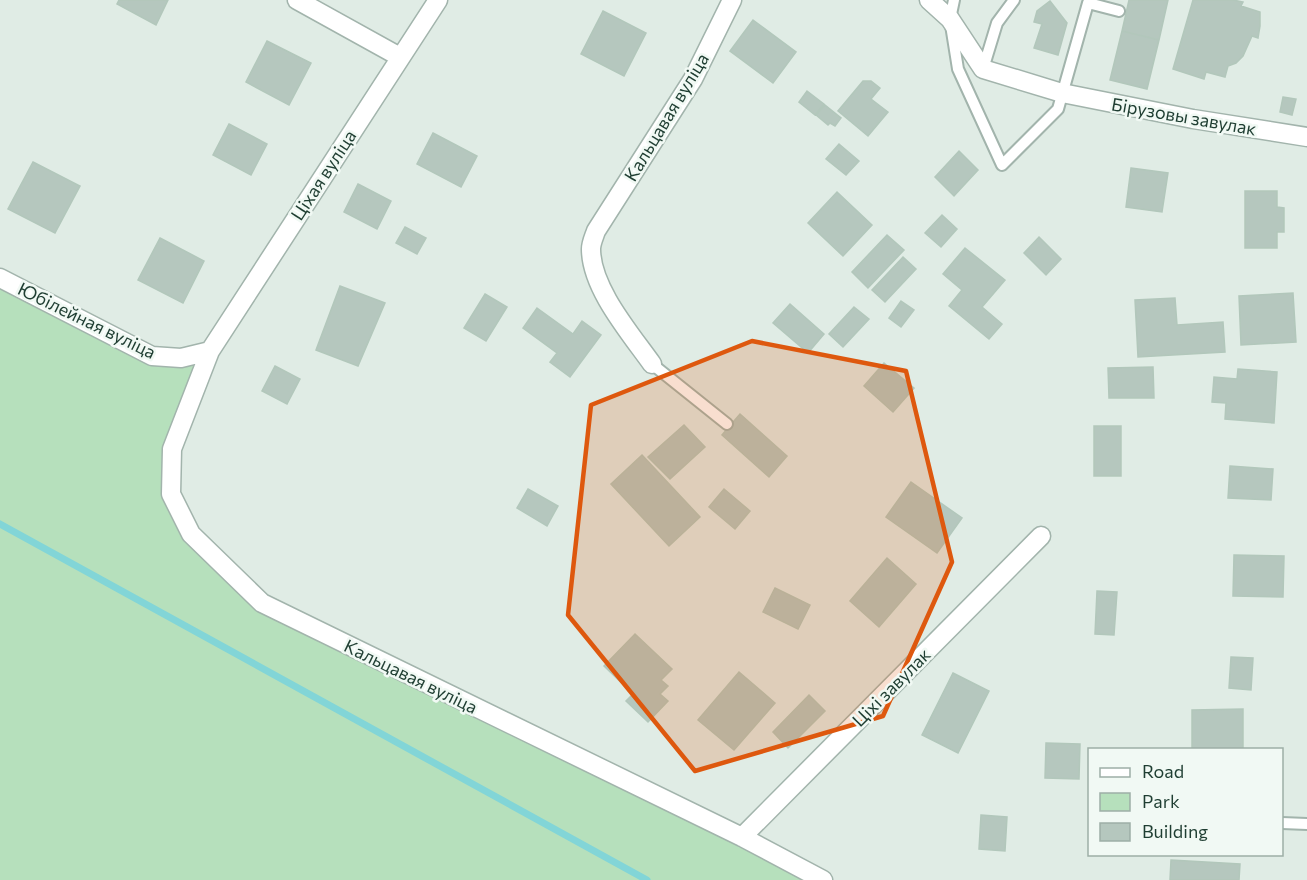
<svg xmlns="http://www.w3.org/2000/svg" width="1307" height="880" viewBox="0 0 1307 880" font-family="Commissioner,sans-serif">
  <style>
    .green { fill: #b6e0bc }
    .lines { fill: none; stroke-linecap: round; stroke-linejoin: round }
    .stream { stroke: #82d5d7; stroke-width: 7 }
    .building { fill: #b5c7be; stroke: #b2c7bb; stroke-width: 1.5 }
    .service-casing { stroke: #a2b4ac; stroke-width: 14 }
    .minor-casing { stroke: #a2b4ac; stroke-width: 21 }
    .service { stroke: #fff; stroke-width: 10 }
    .minor { stroke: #fff; stroke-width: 18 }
    .marked { fill: #de580e; fill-opacity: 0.2; stroke: #de580e; stroke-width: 4.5; stroke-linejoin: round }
    .labels { text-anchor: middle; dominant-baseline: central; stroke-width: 5; stroke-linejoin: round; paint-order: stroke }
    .street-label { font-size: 18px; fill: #1f3e32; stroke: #f1f9f4 }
  </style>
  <rect width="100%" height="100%" fill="#e0ece5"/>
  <path class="green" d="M 0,278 L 152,355 L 210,351 L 171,472 L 191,534 L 262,603 L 823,880 L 0,880 Z"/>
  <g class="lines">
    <path class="stream" d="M 0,524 L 647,880"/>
  </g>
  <path class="building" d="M 119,0 L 168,0 L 156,25 L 117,4 Z
    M 1129,0 L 1168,0 L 1159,40 L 1122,31 Z
    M 1193,0 L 1233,0 L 1243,2 L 1241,6 L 1260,12 L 1260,26 L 1258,38 L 1252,36 L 1243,56 L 1236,63 L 1228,66 L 1225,77 L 1206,72 L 1204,79 L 1173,69 Z
    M 1050,1 L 1067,23 L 1058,55 L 1034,48 L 1042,24 L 1034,22 L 1037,11 Z
    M 603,11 L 646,33 L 624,76 L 581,54 Z
    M 753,20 L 796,52 L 773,83 L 730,51 Z
    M 1122,31 L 1159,40 L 1147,89 L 1110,80 Z
    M 267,41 L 311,63 L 289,105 L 246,82 Z
    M 863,81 L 871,81 L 880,88 L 871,99 L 888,112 L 868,136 L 838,111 Z
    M 807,91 L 824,104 L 815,115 L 799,102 Z
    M 1283,97 L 1296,99 L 1292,115 L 1280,112 Z
    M 825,105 L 841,118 L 835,126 L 830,123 L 828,125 L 816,115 Z
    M 229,124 L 267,144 L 251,175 L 213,155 Z
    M 433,133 L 477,156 L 461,187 L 417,164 Z
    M 839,144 L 859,161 L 846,175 L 826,159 Z
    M 959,151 L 978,170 L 954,196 L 935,177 Z
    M 33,162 L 80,186 L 55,233 L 8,209 Z
    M 1131,168 L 1168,173 L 1162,212 L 1126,207 Z
    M 358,184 L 391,201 L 377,229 L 344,212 Z
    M 1245,191 L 1277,191 L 1277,207 L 1284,208 L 1284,232 L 1277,232 L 1277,248 L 1245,248 Z
    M 837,192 L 872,225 L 843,256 L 808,223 Z
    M 942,215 L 957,229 L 941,247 L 925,233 Z
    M 405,227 L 426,238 L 417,254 L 396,243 Z
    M 887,235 L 904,250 L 868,288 L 852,272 Z
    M 1039,237 L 1061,259 L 1046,275 L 1024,253 Z
    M 160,238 L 204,261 L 183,303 L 138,280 Z
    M 965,248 L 1005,280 L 982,307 L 1002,324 L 989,339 L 949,306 L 962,290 L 943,274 Z
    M 903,257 L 916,269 L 885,302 L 872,290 Z
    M 340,286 L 385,303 L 358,366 L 316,350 Z
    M 1293,293 L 1296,342 L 1241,345 L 1239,296 Z
    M 485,294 L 507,307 L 486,341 L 464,328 Z
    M 1175,298 L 1177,325 L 1223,322 L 1225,352 L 1138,357 L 1135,300 Z
    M 901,301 L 914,310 L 901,327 L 889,318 Z
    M 790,304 L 824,334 L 808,353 L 773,323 Z
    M 854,307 L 869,319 L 843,347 L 829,334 Z
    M 537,308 L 573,334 L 582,321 L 601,335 L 570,377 L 550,362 L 557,353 L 523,328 Z
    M 884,363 L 914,388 L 893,412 L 864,386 Z
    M 275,366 L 300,379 L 287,404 L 262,391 Z
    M 1153,367 L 1154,398 L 1109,398 L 1108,368 Z
    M 1238,369 L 1277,372 L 1274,423 L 1225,419 L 1226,403 L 1212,402 L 1214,377 L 1237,379 Z
    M 740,414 L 787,456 L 769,477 L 722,435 Z
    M 684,425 L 705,447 L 670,479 L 648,457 Z
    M 1094,426 L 1121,426 L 1121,476 L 1094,476 Z
    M 642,455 L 700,517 L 669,546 L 611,484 Z
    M 1230,466 L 1273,469 L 1271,500 L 1228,498 Z
    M 911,482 L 962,518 L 937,553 L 886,517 Z
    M 528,489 L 558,506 L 547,526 L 517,508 Z
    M 724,489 L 750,511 L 735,529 L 709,507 Z
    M 1234,555 L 1284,556 L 1283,597 L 1233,596 Z
    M 887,558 L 916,584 L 879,627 L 850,601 Z
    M 775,588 L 810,605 L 798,629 L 763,612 Z
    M 1097,591 L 1117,592 L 1114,635 L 1095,634 Z
    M 635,634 L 672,669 L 661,680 L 668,686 L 660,694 L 668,701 L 648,722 L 626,701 L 633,694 L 604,666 Z
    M 1231,657 L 1253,658 L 1251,690 L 1229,688 Z
    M 739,672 L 775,703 L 734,750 L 698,720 Z
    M 953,673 L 989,691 L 958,753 L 922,735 Z
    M 809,695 L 825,711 L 788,748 L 773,732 Z
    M 1243,709 L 1243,750 L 1192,750 L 1192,710 Z
    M 1046,743 L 1080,744 L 1079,779 L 1045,778 Z
    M 981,815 L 1007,817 L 1005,851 L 979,849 Z
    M 1171,860 L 1240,864 L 1239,880 L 1170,880 Z"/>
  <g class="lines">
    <g class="service-casing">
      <path id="service" d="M 954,0 L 950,19 L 958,69 L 1002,165 L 1058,109 L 1088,3 L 1119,11
        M 983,69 L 997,23 L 1014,0
        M 652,364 L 727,424
        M 1282,823 L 1307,824"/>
    </g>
    <g class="minor-casing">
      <path id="minor" d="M 297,0 L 400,57
        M 438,0 L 210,351 L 172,449 L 171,494 L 191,534 L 262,603 L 742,837 L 823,880
        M 929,0 L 950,19 L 983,69 L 1062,93 L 1193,119 L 1307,137
        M 0,278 L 152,356 L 181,358 L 210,351
        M 652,364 C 630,333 591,288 591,249 C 591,243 594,237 596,231 L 693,79 L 732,0
        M 742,837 L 1041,536"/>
    </g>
    <use href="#service" class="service"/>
    <use href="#minor" class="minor"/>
  </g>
  <path class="marked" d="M 752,341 L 906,371 L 952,562 L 883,716 L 695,771 L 568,615 L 591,405 Z"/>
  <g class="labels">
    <g class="street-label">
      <text transform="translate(1184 116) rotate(10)">Бірузовы завулак</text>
      <text transform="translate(666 117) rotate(-59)">Кальцавая вуліца</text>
      <text transform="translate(323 175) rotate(-57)">Ціхая вуліца</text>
      <text transform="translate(87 320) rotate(26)">Юбілейная вуліца</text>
      <text transform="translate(411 676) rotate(26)">Кальцавая вуліца</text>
      <text transform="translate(891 687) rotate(-45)">Ціхі завулак</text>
    </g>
  </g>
  <rect x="1088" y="748" width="195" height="108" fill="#f1f9f4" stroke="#9daea6" stroke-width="1.5"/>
  <rect x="1100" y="768" width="30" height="9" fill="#ffffff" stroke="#9daea6" stroke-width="1.5"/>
  <text x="1142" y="778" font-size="18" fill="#1f3e32">Road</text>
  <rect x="1100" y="793" width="30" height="18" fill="#b6e0bc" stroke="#9daea6" stroke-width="1.5"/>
  <text x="1142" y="808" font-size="18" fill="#1f3e32">Park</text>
  <rect x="1100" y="823" width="30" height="18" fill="#b5c7be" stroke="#9daea6" stroke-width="1.5"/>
  <text x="1142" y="838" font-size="18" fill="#1f3e32">Building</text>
</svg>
